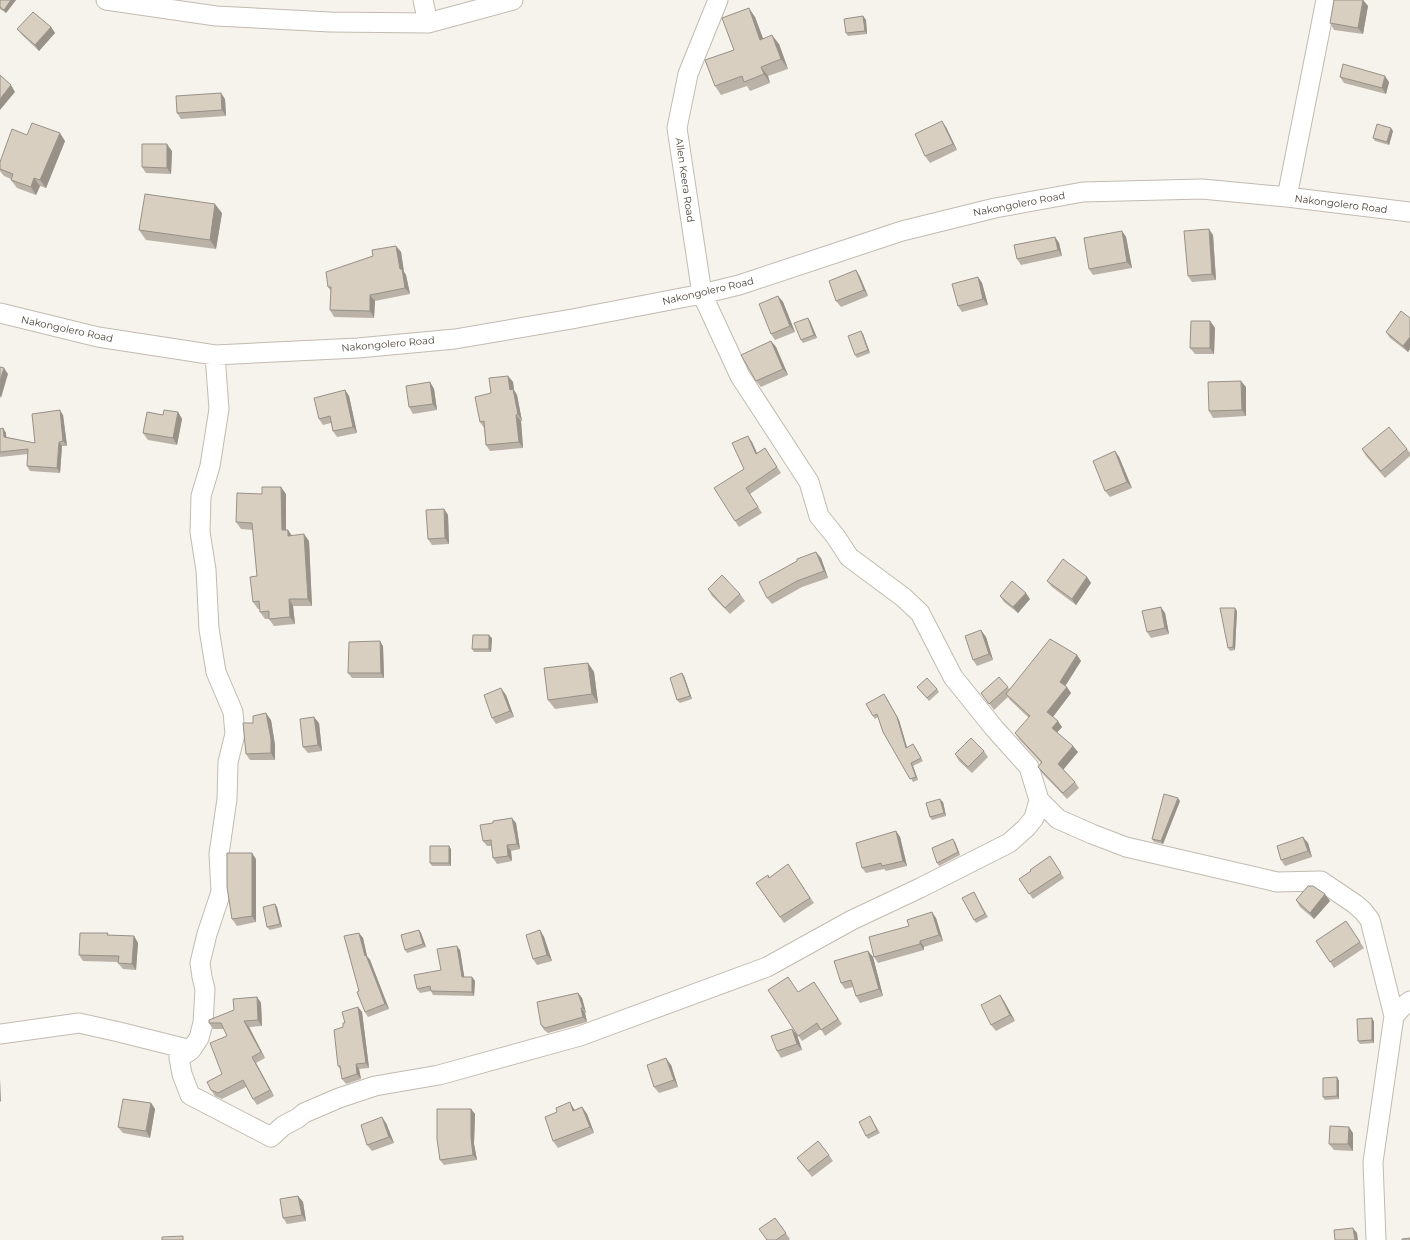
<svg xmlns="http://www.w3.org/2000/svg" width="1410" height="1240" viewBox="0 0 1410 1240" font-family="Montserrat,sans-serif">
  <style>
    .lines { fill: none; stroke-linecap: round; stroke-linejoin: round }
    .street-casing { stroke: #c2bbae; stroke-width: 21 }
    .street { stroke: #fff; stroke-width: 19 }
    .wall { fill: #bab2a6 }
    .shaded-wall { fill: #979187 }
    .building { fill: #d8cfc1; stroke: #979187 }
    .labels { text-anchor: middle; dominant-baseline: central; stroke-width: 3; stroke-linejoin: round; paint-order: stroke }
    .street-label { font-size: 10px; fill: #4b4439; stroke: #fff }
  </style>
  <rect width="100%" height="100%" fill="#f6f3ec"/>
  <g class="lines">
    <g class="street-casing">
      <path id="street" d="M 106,0 L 216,16 L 330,22 L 428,23 L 513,0
        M 423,0 L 428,23
        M 1287,197 L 1326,0
        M 0,313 L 98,337 L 215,355 L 358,348 L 455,339 L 572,319 L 702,294 L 739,285 L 902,231 L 995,208 L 1083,192 L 1202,189 L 1287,197 L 1410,212
        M 215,355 L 219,409 L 210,466 L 201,496 L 200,532 L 206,570 L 209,629 L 216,672 L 233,712 L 235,734 L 228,762 L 227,799 L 219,854 L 221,892 L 207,934 L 200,963 L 202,977 L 205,989 L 203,1023 L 199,1038 L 191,1050 L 179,1058 L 182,1074 L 190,1095 L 271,1137 L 283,1126 L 298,1118 L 304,1113 L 339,1098 L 375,1086 L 439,1075 L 580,1036 L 767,967 L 852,920 L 920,888 L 1009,843 L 1026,828 L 1034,818 L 1039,800 L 1029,767 L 994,728 L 953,677 L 920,613 L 903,597 L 849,557 L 836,537 L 819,516 L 809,482 L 740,376 L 702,294 L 677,128 L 688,74 L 718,0
        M 1039,800 L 1058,819 L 1092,834 L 1126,847 L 1277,882 L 1321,881 L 1355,904 L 1363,911 L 1370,920 L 1394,1016
        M 0,1034 L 79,1023 L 119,1032 L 191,1050
        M 1376,1240 L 1373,1162 L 1394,1016 L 1401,1008 L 1410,1001"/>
    </g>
    <use href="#street" class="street"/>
  </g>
  <path class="wall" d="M 0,0 L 16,0 L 6,13 L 0,9 Z
    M 1363,0 L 1368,6 L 1363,34 L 1334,30 L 1330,23 Z
    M 863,16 L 866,20 L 867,34 L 848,36 L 846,33 Z
    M 755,17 L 763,39 L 779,44 L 788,69 L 768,76 L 770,83 L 750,91 L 747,86 L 721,95 L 715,86 L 734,50 Z
    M 51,27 L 55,33 L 39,51 L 22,35 L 17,29 Z
    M 1340,77 L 1389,82 L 1386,94 L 1344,83 Z
    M 225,99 L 226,116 L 181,119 L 177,113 Z
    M 946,127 L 957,150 L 930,163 L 925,156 Z
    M 1393,131 L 1389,145 L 1375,141 L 1373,138 Z
    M 27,135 L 65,141 L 46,188 L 40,186 L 36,195 L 17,188 L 11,180 L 11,179 L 4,176 L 0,171 L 0,162 Z
    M 172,151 L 171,174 L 146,173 L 142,167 Z
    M 222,213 L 216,249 L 146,240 L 139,230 Z
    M 1122,231 L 1126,237 L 1132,268 L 1093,275 L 1089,269 Z
    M 1213,235 L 1216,280 L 1192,282 L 1188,276 Z
    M 1055,237 L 1059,243 L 1062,256 L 1021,265 L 1017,259 Z
    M 396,246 L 401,252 L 404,272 L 406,275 L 410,294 L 375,301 L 374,318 L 334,317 L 330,310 L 331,291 L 328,287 L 373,256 Z
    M 856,270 L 860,277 L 868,296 L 841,307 L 836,301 Z
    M 978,277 L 982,283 L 988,305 L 962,312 L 958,306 Z
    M 778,296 L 783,302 L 795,332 L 775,340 L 771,334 Z
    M 1410,318 L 1410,349 L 1408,352 L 1390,338 L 1386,332 Z
    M 810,321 L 817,338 L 803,343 L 801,340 Z
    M 1210,321 L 1215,328 L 1214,354 L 1195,354 L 1190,348 Z
    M 863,334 L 870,353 L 857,358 L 855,355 Z
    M 771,341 L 776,347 L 788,375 L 761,387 L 756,381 Z
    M 508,376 L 513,382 L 514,390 L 517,395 L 522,421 L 521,421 L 523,448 L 490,451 L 486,445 L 484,428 L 480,422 L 491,393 Z
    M 430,382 L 434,389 L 437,410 L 413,414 L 409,407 Z
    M 1246,387 L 1246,416 L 1213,418 L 1209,411 Z
    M 345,390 L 349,396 L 357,433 L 337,437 L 333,431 L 331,423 L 323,425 L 319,419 Z
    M 178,412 L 182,419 L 177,445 L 148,440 L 143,433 L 163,415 Z
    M 63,415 L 67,446 L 62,446 L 60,473 L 30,471 L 27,466 L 28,454 L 0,457 L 0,429 L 3,428 L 6,433 L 6,437 L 35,443 Z
    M 752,442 L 757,453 L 765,448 L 781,473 L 750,494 L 762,513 L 739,527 L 735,521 L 744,469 Z
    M 1362,449 L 1407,449 L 1410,453 L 1410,456 L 1385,478 L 1366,456 Z
    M 1115,451 L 1119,457 L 1132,488 L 1110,497 L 1105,491 Z
    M 262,494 L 286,494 L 286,530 L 291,535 L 309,541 L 312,606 L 293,606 L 295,624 L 274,626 L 269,619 L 265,619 L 260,612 L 260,609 L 258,609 L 253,602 L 257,576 L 253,530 L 241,529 L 236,522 Z
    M 444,509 L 448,515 L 449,544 L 432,545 L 428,539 Z
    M 821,558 L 828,578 L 802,587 L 772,604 L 767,598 Z
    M 1087,577 L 1091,583 L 1076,605 L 1052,587 L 1047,581 Z
    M 708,589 L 740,594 L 745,601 L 730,614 L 712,596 Z
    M 1000,596 L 1030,599 L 1018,613 L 1004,602 Z
    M 1237,611 L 1235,650 L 1230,651 L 1228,648 Z
    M 1165,613 L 1169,634 L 1151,638 L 1147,632 Z
    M 986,637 L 993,660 L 977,666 L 973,660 Z
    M 492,638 L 491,652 L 474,652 L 472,649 Z
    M 383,646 L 384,678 L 352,678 L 348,673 Z
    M 1077,655 L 1081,661 L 1065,686 L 1071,693 L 1053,717 L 1062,727 L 1057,732 L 1078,752 L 1063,769 L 1075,782 L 1079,788 L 1067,799 L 1042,773 L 1038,767 L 1041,763 L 1019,739 L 1015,733 L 1029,718 L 1010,700 L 1008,697 L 994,710 L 981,693 L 1008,687 L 1009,689 Z
    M 588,663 L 594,672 L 598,703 L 555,709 L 548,700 Z
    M 682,673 L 684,676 L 692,699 L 680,703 L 677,700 Z
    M 917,687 L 937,689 L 939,692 L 929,701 Z
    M 506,695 L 514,717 L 496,724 L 492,718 Z
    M 886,697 L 899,720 L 907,747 L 915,747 L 923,761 L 913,766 L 918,780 L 913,782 L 878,717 L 875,719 L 873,716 Z
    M 271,720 L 275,745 L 275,760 L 250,760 L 246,754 L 253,723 Z
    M 319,723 L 322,751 L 308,753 L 303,747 Z
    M 984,751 L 988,757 L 972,773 L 959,761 L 955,754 Z
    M 1180,801 L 1163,844 L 1154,842 L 1152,839 Z
    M 943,802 L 946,816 L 932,820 L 930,817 Z
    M 516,823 L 520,849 L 511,851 L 512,861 L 497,864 L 493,858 L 491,846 L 487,846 L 483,841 Z
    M 896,831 L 900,837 L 907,866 L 886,871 L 884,869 L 866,873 L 862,868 Z
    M 955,842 L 960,855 L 939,866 L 937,863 Z
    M 1308,843 L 1312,857 L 1285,866 L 1281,860 Z
    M 451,849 L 451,866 L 432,866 L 430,863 Z
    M 1050,856 L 1064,878 L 1033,899 L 1019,879 L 1031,871 Z
    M 256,859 L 256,922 L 237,926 L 232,919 Z
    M 788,864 L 814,903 L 784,923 L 756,883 L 769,878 Z
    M 974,892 L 988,917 L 976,923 L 974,920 Z
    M 1296,900 L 1330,901 L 1314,919 L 1300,907 Z
    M 275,904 L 277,907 L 282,927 L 270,930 L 267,927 Z
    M 936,918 L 943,941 L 924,947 L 924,950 L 878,963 L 874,957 L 909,926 Z
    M 1346,921 L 1364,948 L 1334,968 L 1316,941 Z
    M 419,930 L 421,933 L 426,947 L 407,953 L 405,950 Z
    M 540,930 L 544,937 L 552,961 L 537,965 L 533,959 Z
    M 359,933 L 363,938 L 367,956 L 370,960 L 389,1009 L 368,1017 L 365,1012 L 359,991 Z
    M 109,935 L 134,936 L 138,943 L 136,970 L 123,969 L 118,963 L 118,962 L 83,961 L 79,955 Z
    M 460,950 L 464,977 L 472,977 L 475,981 L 474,996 L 433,995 L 431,991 L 420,993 L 417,989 L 441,970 Z
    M 868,951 L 873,957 L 883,996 L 860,1003 L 856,996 L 853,987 L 845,989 L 841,983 Z
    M 814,982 L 842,1024 L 825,1036 L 821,1029 L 802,1041 L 768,990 L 798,992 Z
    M 578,993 L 582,998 L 586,1013 L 585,1013 L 587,1022 L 548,1033 L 544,1030 L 541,1025 Z
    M 1000,995 L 1004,1001 L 1015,1021 L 996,1031 L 991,1025 Z
    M 257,997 L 261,1003 L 262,1026 L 249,1027 L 265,1058 L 256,1063 L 274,1096 L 257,1105 L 253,1099 L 246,1087 L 222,1099 L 215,1096 L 211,1090 L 222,1074 L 227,1036 L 224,1029 L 213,1029 L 209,1023 L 234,1010 Z
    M 358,1007 L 362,1012 L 369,1068 L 359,1069 L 361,1079 L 346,1084 L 342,1079 L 340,1069 L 338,1066 L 343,1027 L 345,1023 Z
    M 1372,1018 L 1374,1022 L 1374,1043 L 1360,1044 L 1358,1041 Z
    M 792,1029 L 797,1035 L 802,1050 L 781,1058 L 777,1051 Z
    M 671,1065 L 678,1087 L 659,1093 L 654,1087 Z
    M 1337,1077 L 1339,1081 L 1339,1099 L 1325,1100 L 1323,1097 Z
    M 151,1103 L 155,1109 L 150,1138 L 123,1133 L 118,1127 Z
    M 582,1107 L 587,1114 L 594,1133 L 558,1148 L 553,1141 L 574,1109 L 575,1110 Z
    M 471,1109 L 475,1114 L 474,1144 L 477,1160 L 444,1165 L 440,1160 Z
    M 870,1116 L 880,1133 L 868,1139 L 866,1136 Z
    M 386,1123 L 394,1143 L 372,1151 L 367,1145 Z
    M 1353,1133 L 1353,1151 L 1334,1150 L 1329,1144 Z
    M 829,1155 L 833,1161 L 812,1177 L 797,1158 Z
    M 298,1196 L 303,1202 L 306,1221 L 287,1224 L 283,1218 Z
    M 775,1218 L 790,1239 L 789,1240 L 766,1240 Z"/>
  <path class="shaded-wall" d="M 11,0 L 16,0 L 6,13 L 4,10 Z
    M 1363,0 L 1368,6 L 1363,34 L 1358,28 Z
    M 749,8 L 755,17 L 767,49 L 760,40 Z
    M 863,16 L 866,20 L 867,34 L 865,31 Z
    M 51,27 L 55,33 L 39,51 L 35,45 Z
    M 772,35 L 779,44 L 788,69 L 781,59 Z
    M 761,67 L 768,76 L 770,83 L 764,74 Z
    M 1385,76 L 1389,82 L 1386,94 L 1382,88 Z
    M 11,85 L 15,92 L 0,110 L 0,99 Z
    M 221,93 L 225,99 L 226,116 L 222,110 Z
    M 942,121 L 946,127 L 957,150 L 953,144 Z
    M 1391,128 L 1393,131 L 1389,145 L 1387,142 Z
    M 60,133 L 65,141 L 46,188 L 40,180 Z
    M 167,144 L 172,151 L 171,174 L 167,168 Z
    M 34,178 L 40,186 L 36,195 L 31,187 Z
    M 215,204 L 222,213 L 216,249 L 210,240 Z
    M 1209,229 L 1213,235 L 1216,280 L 1212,274 Z
    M 1122,231 L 1126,237 L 1132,268 L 1127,262 Z
    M 1055,237 L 1059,243 L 1062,256 L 1058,250 Z
    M 396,246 L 401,252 L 404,272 L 406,275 L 410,294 L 405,288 L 400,269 Z
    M 856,270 L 860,277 L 868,296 L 864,290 Z
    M 978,277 L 982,283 L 988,305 L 983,299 Z
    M 370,295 L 375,301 L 374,318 L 370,311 Z
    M 778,296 L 783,302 L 795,332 L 790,326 Z
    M 808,318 L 810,321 L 817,338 L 814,335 Z
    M 1210,321 L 1215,328 L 1214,354 L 1210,348 Z
    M 861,331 L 863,334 L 870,353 L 868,350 Z
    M 1410,337 L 1410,349 L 1408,352 L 1403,346 Z
    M 771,341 L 776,347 L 788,375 L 783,369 Z
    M 4,368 L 8,374 L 1,398 L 0,396 L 0,381 Z
    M 508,376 L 513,382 L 514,390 L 517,395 L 522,421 L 518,414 L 510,390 Z
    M 1241,381 L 1246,387 L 1246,416 L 1242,410 Z
    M 430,382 L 434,389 L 437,410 L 433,404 Z
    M 345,390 L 349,396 L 357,433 L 353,427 Z
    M 60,410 L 63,415 L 67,446 L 63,441 Z
    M 178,412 L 182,419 L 177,445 L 173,438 Z
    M 516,415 L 521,421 L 523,448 L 519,442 Z
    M 3,428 L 6,433 L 7,442 L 4,437 Z
    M 748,436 L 752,442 L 760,460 L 756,454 Z
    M 59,442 L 62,446 L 60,473 L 57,468 Z
    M 1115,451 L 1119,457 L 1132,488 L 1127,482 Z
    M 281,487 L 286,494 L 286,537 L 282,530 Z
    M 444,509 L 448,515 L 449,544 L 445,538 Z
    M 288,530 L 293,537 L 288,536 Z
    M 304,534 L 309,541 L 312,606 L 308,599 Z
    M 816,552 L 821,558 L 828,578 L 824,571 Z
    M 1087,577 L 1091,583 L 1076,605 L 1072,599 Z
    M 1026,593 L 1030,599 L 1018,613 L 1013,607 Z
    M 289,599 L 293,606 L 295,624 L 290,617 Z
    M 1161,607 L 1165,613 L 1169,634 L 1165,628 Z
    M 1235,608 L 1237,611 L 1235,650 L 1233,647 Z
    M 981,630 L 986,637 L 993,660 L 989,654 Z
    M 489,635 L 492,638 L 491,652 L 489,649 Z
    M 380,641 L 383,646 L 384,678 L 381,673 Z
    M 1077,655 L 1081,661 L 1064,688 L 1060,682 Z
    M 588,663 L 594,672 L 598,703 L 592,694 Z
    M 682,673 L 684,676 L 692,699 L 690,696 Z
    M 1067,687 L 1071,693 L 1052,718 L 1047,712 Z
    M 501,688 L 506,695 L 514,717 L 510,711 Z
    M 884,694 L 899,720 L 908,751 L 906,748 Z
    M 266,713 L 271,720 L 275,745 L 275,760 L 271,753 Z
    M 314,717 L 319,723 L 322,751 L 318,745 Z
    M 1058,721 L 1062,727 L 1056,734 L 1052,728 Z
    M 1073,746 L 1078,752 L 1063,770 L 1058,764 Z
    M 911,763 L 913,766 L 918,780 L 916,777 Z
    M 1178,798 L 1180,801 L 1163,844 L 1161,841 Z
    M 940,799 L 943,802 L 946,816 L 944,813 Z
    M 512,818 L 516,823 L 520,849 L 517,844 Z
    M 896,831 L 900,837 L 907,866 L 903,861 Z
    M 1303,837 L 1308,843 L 1312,857 L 1308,851 Z
    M 953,839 L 955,842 L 960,855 L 958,852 Z
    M 507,845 L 511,851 L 512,861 L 508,856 Z
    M 449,846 L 451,849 L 451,866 L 449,863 Z
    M 252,853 L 256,859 L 256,922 L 252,916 Z
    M 1325,894 L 1330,901 L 1314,919 L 1310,913 Z
    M 275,904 L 277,907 L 282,927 L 280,924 Z
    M 932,912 L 936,918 L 943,941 L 939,935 Z
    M 419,930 L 421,933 L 426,947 L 423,944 Z
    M 540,930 L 544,937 L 552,961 L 547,955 Z
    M 359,933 L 363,938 L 367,956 L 370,960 L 389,1009 L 385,1004 L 365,956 Z
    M 134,936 L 138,943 L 136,970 L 132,964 Z
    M 920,941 L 924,947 L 924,950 L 920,944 Z
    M 457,946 L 460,950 L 465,981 L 462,977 Z
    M 868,951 L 873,957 L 883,996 L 879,989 Z
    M 472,977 L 475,981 L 474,996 L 472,992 Z
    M 578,993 L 582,998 L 586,1013 L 583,1008 Z
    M 1000,995 L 1004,1001 L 1015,1021 L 1010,1015 Z
    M 257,997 L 261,1003 L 262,1026 L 258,1020 Z
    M 358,1007 L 362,1012 L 369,1068 L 366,1063 Z
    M 581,1008 L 585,1013 L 587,1022 L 583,1017 Z
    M 1372,1018 L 1374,1022 L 1374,1043 L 1372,1040 Z
    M 244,1021 L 249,1027 L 265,1058 L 261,1052 Z
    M 792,1029 L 797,1035 L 802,1050 L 797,1044 Z
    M 252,1057 L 256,1063 L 274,1096 L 270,1090 Z
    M 666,1058 L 671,1065 L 678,1087 L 674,1080 Z
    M 356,1064 L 359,1069 L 361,1079 L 357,1074 Z
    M 0,1077 L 0,1078 L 1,1102 L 0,1101 Z
    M 1337,1077 L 1339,1081 L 1339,1099 L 1337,1096 Z
    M 570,1102 L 574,1109 L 577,1117 L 573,1111 Z
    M 151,1103 L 155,1109 L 150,1138 L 146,1131 Z
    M 582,1107 L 587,1114 L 594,1133 L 590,1127 Z
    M 471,1109 L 475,1114 L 474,1144 L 477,1160 L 473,1155 L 471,1138 Z
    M 382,1117 L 386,1123 L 394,1143 L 389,1137 Z
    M 1349,1127 L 1353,1133 L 1353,1151 L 1348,1144 Z
    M 298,1196 L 303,1202 L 306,1221 L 302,1215 Z
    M 1353,1228 L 1357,1233 L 1358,1240 L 1355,1240 Z"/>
  <path class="building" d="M 0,0 L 11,0 L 4,10 L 0,7 Z
    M 1334,0 L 1363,0 L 1358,28 L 1330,23 Z
    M 749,8 L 760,40 L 772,35 L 781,59 L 761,67 L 764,74 L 744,82 L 742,76 L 715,86 L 705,60 L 734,50 L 722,18 Z
    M 33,12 L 51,27 L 35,45 L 17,29 Z
    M 863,16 L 865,31 L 846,33 L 844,19 Z
    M 1343,64 L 1385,76 L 1382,88 L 1340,77 Z
    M 0,75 L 11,85 L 0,99 Z
    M 221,93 L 222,110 L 177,113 L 176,96 Z
    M 942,121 L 953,144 L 925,156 L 915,134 Z
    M 32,123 L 60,133 L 40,180 L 34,178 L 31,187 L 11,180 L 13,174 L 0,169 L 0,162 L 12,129 L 27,135 Z
    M 1377,124 L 1391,128 L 1387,142 L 1373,138 Z
    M 142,144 L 167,144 L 167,168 L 142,167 Z
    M 145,194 L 215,204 L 210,240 L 139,230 Z
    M 1209,229 L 1212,274 L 1188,276 L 1184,231 Z
    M 1122,231 L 1127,262 L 1089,269 L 1084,238 Z
    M 1055,237 L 1058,250 L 1017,259 L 1014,245 Z
    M 396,246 L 400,269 L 402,269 L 405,288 L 370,295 L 370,311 L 330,310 L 331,287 L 328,287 L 326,272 L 373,256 L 372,250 Z
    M 856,270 L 864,290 L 836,301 L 829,281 Z
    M 978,277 L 983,299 L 958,306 L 952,284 Z
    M 778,296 L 790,326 L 771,334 L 759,304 Z
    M 1401,311 L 1410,318 L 1410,337 L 1403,346 L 1386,332 Z
    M 808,318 L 814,335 L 801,340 L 794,323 Z
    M 1191,321 L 1210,321 L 1210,348 L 1190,348 Z
    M 861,331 L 868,350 L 855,355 L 848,336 Z
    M 771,341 L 783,369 L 756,381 L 741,355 Z
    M 0,367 L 4,368 L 0,381 Z
    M 508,376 L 510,390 L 513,389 L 518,414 L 516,415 L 519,442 L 486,445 L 484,421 L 480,422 L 475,397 L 491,393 L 489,378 Z
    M 1241,381 L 1242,410 L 1209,411 L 1208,382 Z
    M 430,382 L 433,404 L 409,407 L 406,386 Z
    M 345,390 L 353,427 L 333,431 L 330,416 L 319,419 L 314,398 Z
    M 60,410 L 63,441 L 59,442 L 57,468 L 27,466 L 28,449 L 0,452 L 0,429 L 3,428 L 4,437 L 35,443 L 32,414 Z
    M 164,410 L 178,412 L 173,438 L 143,433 L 147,412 L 163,415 Z
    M 1389,427 L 1407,449 L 1381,471 L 1362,449 Z
    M 748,436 L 756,454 L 765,448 L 777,467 L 746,488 L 758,507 L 735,521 L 714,488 L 744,469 L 732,443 Z
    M 1115,451 L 1127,482 L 1105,491 L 1093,461 Z
    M 262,487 L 281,487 L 282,530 L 288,530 L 288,536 L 304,534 L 308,599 L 289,599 L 290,617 L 269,619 L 269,611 L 260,612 L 259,601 L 253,602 L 250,577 L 257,576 L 252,523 L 236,522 L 237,493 L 262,494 Z
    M 444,509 L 445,538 L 428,539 L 426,510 Z
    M 816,552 L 824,571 L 797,581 L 767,598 L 759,582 L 797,561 L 797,559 Z
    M 1063,559 L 1087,577 L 1072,599 L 1047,581 Z
    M 722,575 L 740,594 L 725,608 L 708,589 Z
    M 1012,581 L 1026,593 L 1013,607 L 1000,596 Z
    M 1161,607 L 1165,628 L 1147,632 L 1142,611 Z
    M 1220,608 L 1235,608 L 1233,647 L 1228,648 Z
    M 981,630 L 989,654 L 973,660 L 965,636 Z
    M 473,635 L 489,635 L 489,649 L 472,649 Z
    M 1050,639 L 1077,655 L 1060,682 L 1067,687 L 1047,712 L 1058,721 L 1052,728 L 1073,746 L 1058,764 L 1075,782 L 1063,793 L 1038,767 L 1042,762 L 1015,733 L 1030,716 L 1006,694 Z
    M 380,641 L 381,673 L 348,673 L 349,642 Z
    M 588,663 L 592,694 L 548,700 L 544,668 Z
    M 682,673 L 690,696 L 677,700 L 670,678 Z
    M 999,677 L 1008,687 L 989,704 L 981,693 Z
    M 927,678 L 937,689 L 927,698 L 917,687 Z
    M 501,688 L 510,711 L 492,718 L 484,695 Z
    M 884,694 L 897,717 L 906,748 L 913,744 L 921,758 L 911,763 L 916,777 L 910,779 L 883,732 L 877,714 L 873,716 L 866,704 Z
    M 266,713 L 271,739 L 271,753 L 246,754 L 243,723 L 253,723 L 253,716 Z
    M 314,717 L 318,745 L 303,747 L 300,719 Z
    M 971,738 L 984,751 L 968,767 L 955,754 Z
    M 1164,794 L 1178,798 L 1161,841 L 1152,839 Z
    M 940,799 L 944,813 L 930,817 L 926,803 Z
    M 512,818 L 517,844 L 507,845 L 508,856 L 493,858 L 491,840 L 483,841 L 480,825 L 493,823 L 493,821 Z
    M 896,831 L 903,861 L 882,866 L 881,863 L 862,868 L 856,843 Z
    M 1303,837 L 1308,851 L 1281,860 L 1277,846 Z
    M 953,839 L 958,852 L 937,863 L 932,848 Z
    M 430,846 L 449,846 L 449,863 L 430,863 Z
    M 227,853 L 252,853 L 252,916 L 232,919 L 227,887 Z
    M 1050,856 L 1061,873 L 1029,894 L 1019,879 L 1031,871 L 1030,870 Z
    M 788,864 L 810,898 L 780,917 L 756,883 L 768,875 L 769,878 Z
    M 1308,886 L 1313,886 L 1325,894 L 1310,913 L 1296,900 Z
    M 974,892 L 985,914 L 974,920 L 962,898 Z
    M 275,904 L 280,924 L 267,927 L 263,907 Z
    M 932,912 L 939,935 L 920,941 L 920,944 L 874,957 L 869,937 L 909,926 L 907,920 Z
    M 1346,921 L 1360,942 L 1330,962 L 1316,941 Z
    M 419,930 L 423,944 L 405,950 L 401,935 Z
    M 540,930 L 547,955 L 533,959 L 526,935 Z
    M 80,933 L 108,933 L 107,935 L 134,936 L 132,964 L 118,963 L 119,956 L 79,955 Z
    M 359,933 L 365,956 L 366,955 L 385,1004 L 365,1012 L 357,992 L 359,991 L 344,936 Z
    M 457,946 L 462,977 L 472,977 L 472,992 L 431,991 L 430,986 L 417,989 L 414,975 L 441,970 L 437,949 Z
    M 868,951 L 879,989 L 856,996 L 851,980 L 841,983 L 834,961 Z
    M 788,977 L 798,992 L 814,982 L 838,1019 L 821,1030 L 817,1023 L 798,1036 L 768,990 Z
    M 578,993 L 583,1008 L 581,1008 L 583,1017 L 545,1028 L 541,1025 L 537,1002 Z
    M 1000,995 L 1010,1015 L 991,1025 L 981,1005 Z
    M 257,997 L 258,1020 L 244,1021 L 261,1052 L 252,1057 L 270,1090 L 253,1099 L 243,1080 L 218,1093 L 211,1090 L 207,1082 L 222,1074 L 210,1043 L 227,1036 L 221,1023 L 209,1023 L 209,1020 L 234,1010 L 233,999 Z
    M 358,1007 L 366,1063 L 356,1064 L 357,1074 L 342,1079 L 340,1066 L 338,1066 L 334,1030 L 343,1027 L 343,1023 L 345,1023 L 342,1012 Z
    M 1372,1018 L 1372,1040 L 1358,1041 L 1357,1019 Z
    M 792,1029 L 797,1044 L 777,1051 L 771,1036 Z
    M 666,1058 L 674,1080 L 654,1087 L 647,1065 Z
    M 1337,1077 L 1337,1096 L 1323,1097 L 1323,1078 Z
    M 123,1099 L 151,1103 L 146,1131 L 118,1127 Z
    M 570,1102 L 573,1111 L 582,1107 L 590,1127 L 553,1141 L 545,1117 L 557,1112 L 556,1108 Z
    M 437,1109 L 471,1109 L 471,1138 L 473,1155 L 440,1160 L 437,1139 Z
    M 870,1116 L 877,1130 L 866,1136 L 859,1122 Z
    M 382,1117 L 389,1137 L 367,1145 L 361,1125 Z
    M 1330,1126 L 1349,1127 L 1348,1144 L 1329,1144 Z
    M 818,1141 L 829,1155 L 808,1171 L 797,1158 Z
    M 298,1196 L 302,1215 L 283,1218 L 280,1199 Z
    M 775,1218 L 786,1233 L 776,1240 L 767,1240 L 759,1229 Z
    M 1353,1228 L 1355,1240 L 1335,1240 L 1334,1230 Z
    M 183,1236 L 183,1240 L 162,1240 L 162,1237 Z
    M 1410,1238 L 1410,1240 L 1402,1240 L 1402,1239 Z"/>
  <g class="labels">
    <g class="street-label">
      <text transform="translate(685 180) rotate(82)">Allen Keera Road</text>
      <text transform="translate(1019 204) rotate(-11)">Nakongolero Road</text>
      <text transform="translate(1341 204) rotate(7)">Nakongolero Road</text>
      <text transform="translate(708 291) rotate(-13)">Nakongolero Road</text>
      <text transform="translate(67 329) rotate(12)">Nakongolero Road</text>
      <text transform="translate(388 344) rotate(-5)">Nakongolero Road</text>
    </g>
  </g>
</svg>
